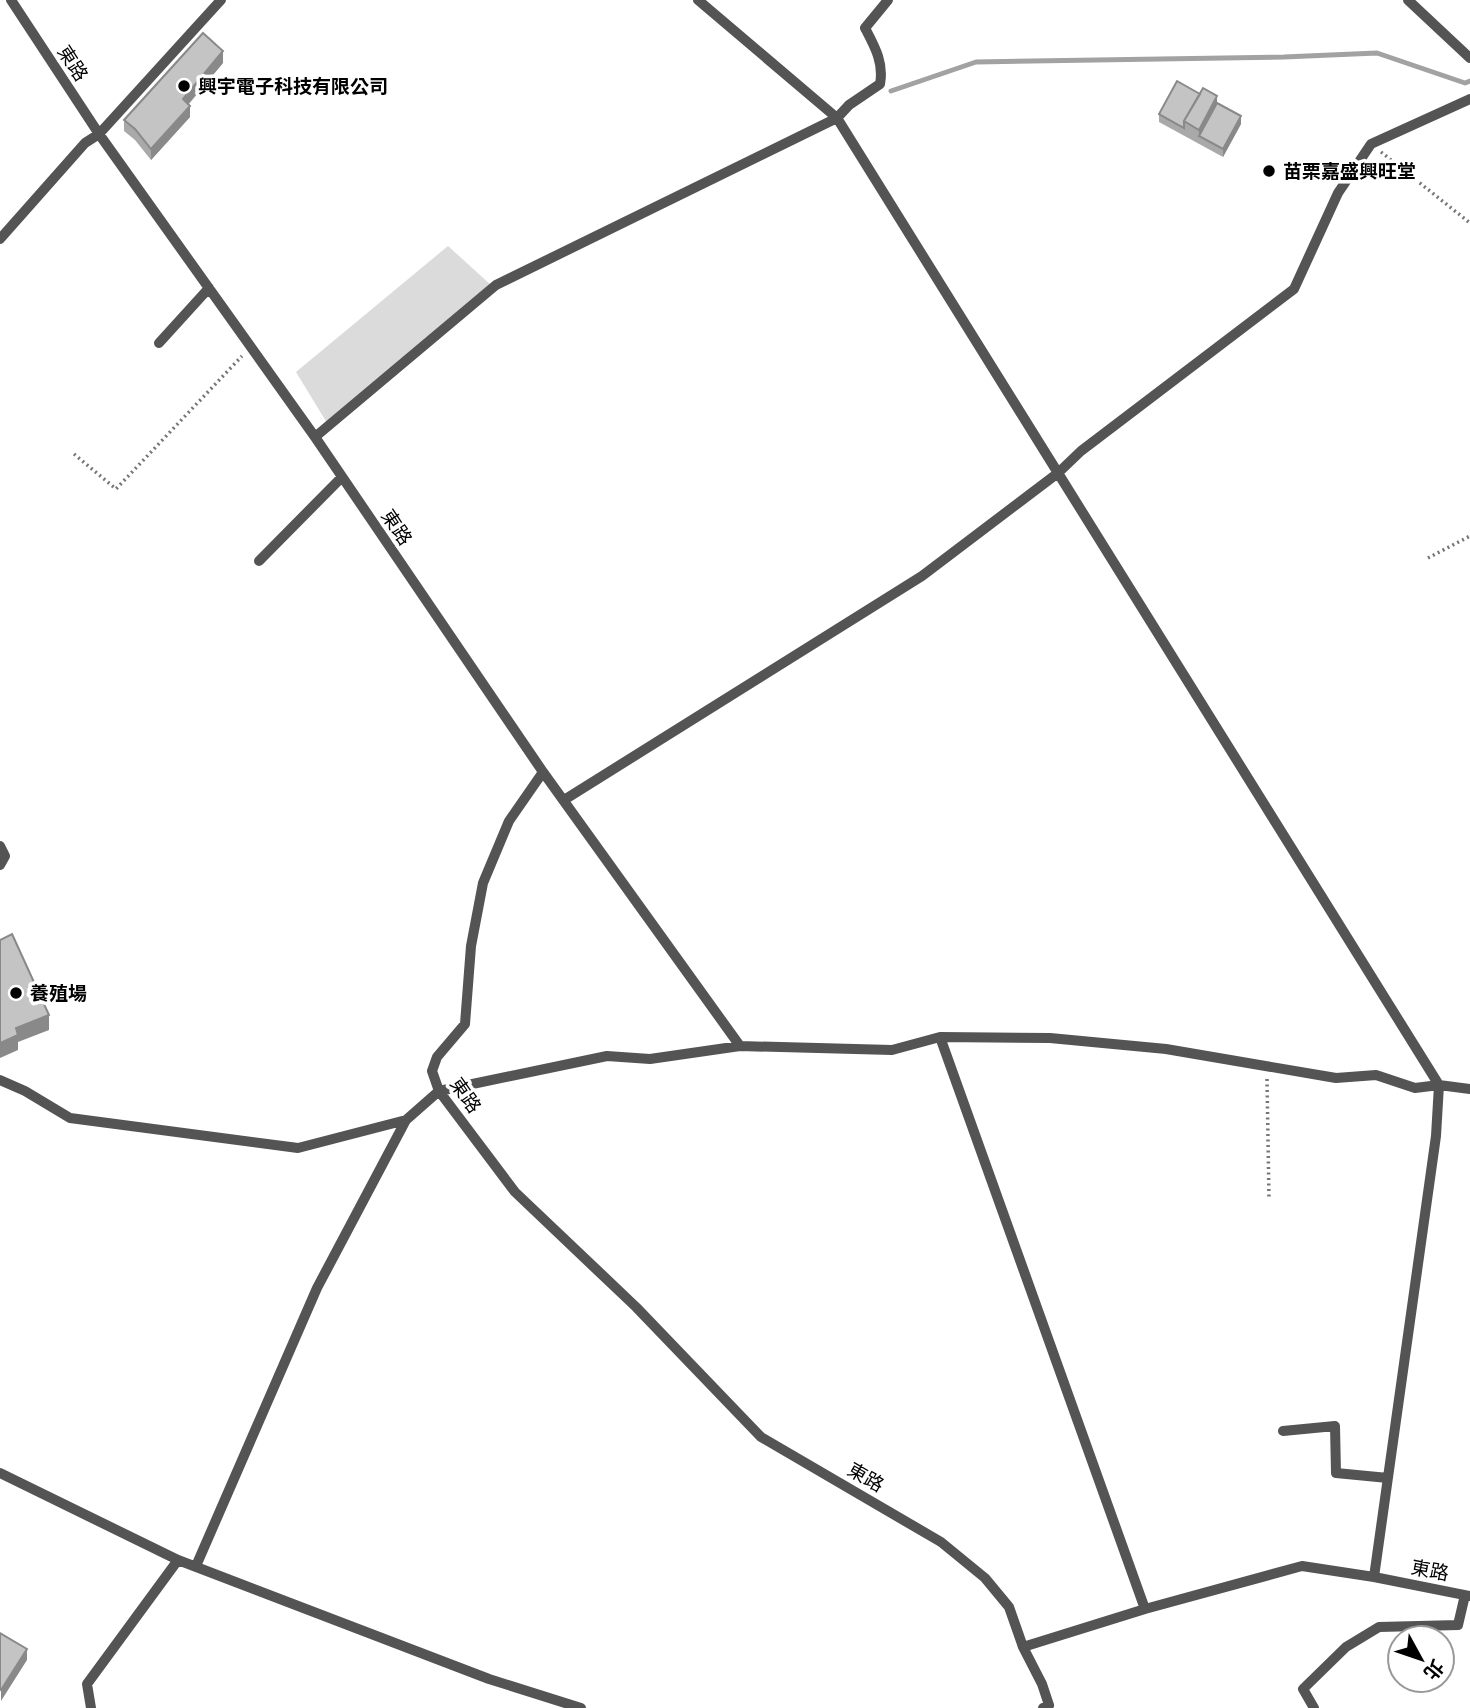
<svg xmlns="http://www.w3.org/2000/svg" width="1470" height="1708" viewBox="0 0 1470 1708" font-family="Ubuntu,'Noto Sans TC',sans-serif">
  <style>
    .green { fill: #dbdbdb }
    .lines { fill: none; stroke-linecap: round; stroke-linejoin: round }
    .stream { stroke: #a2a2a2; stroke-width: 5 }
    .path { stroke: #767676; stroke-width: 3.5; stroke-dasharray: 2 3.5; stroke-linecap: butt }
    .lane { stroke: #545454; stroke-width: 10 }
    .wall { fill: #a9a9a9 }
    .shaded-wall { fill: #898989 }
    .building { fill: #c4c4c4; stroke: #898989; stroke-width: 2 }
    .poi-dot { fill: #000; stroke: #fff; stroke-width: 2.5 }
    .labels { text-anchor: middle; dominant-baseline: central; stroke-width: 7; stroke-linejoin: round; paint-order: stroke }
    .street-label { font-size: 19px; fill: #000; stroke: #fff }
    .poi-label { font-size: 19px; font-weight: bold; fill: #000; stroke: #fff; text-anchor: start }
  </style>
  <rect width="100%" height="100%" fill="#fff"/>
  <path class="green" d="M 448,246 L 491,285 L 327,423 L 296,372 Z"/>
  <g class="lines">
    <path class="stream" d="M 891,91 L 976,62 L 1284,57 L 1377,53 L 1465,83 L 1470,81"/>
    <path class="path" d="M 1381,152 L 1470,223
      M 74,454 L 116,489 L 242,356
      M 1428,558 L 1470,536
      M 1267,1079 L 1269,1199"/>
    <path class="lane" d="M 11,0 L 99,134 L 315,437 L 543,772 L 740,1046 L 892,1050 L 940,1037 L 1050,1038 L 1166,1049 L 1336,1078 L 1376,1075 L 1415,1088 L 1439,1085 L 1436,1136 L 1374,1577
      M 1408,0 L 1470,58
      M 1470,99 L 1371,144 L 1338,193 L 1294,289 L 1081,451 L 1058,473 L 1439,1085 L 1470,1089
      M 0,239 L 85,143 L 99,134 L 221,0
      M 159,343 L 209,288
      M 315,437 L 496,285 L 837,118 L 849,105 L 880,84 C 884,63 875,47 865,28 L 888,0
      M 259,561 L 342,477
      M 543,772 L 509,821 L 483,883 L 471,946 L 465,1024 L 437,1057 L 432,1071 L 439,1091 L 515,1192 L 636,1307 L 761,1437 L 941,1542 L 985,1578 L 1009,1607 L 1023,1647 L 1042,1684 L 1049,1705 L 1043,1708
      M 564,800 L 922,576 L 1058,473 L 837,118 L 698,0
      M 0,846 L 5,856 L 0,865
      M 940,1037 L 1145,1609
      M 0,1080 L 25,1091 L 70,1118 L 298,1148 L 406,1120 L 439,1091 L 607,1056 L 650,1059 L 740,1046
      M 1283,1431 L 1335,1426 L 1336,1473 L 1388,1478
      M 0,1473 L 178,1560 L 489,1679 L 581,1708
      M 196,1566 L 317,1288 L 406,1120
      M 1023,1647 L 1145,1609 L 1302,1566 L 1374,1577 L 1470,1596
      M 91,1708 L 87,1684 L 178,1560
      M 1314,1708 L 1303,1689 L 1346,1647 L 1379,1627 L 1458,1625 L 1465,1595"/>
  </g>
  <path class="wall" d="M 223,63 L 189,104 L 190,117 L 151,160 L 135,140 L 124,131 L 124,120 Z
    M 1217,103 L 1241,124 L 1223,157 L 1159,122 L 1159,114 Z"/>
  <path class="shaded-wall" d="M 223,51 L 223,63 L 183,110 L 183,99 Z
    M 1217,96 L 1217,111 L 1199,136 L 1199,144 L 1199,130 Z
    M 190,106 L 190,117 L 151,160 L 151,149 Z
    M 1241,116 L 1241,124 L 1223,157 L 1223,149 Z
    M 49,1015 L 49,1030 L 18,1042 L 18,1050 L 0,1058 L 0,1043 L 16,1028 Z
    M 27,1649 L 27,1660 L 1,1701 L 1,1690 Z"/>
  <path class="building" d="M 203,33 L 223,51 L 183,99 L 190,106 L 151,149 L 135,129 L 124,120 Z
    M 1177,81 L 1200,94 L 1184,121 L 1184,128 L 1159,114 Z
    M 1203,88 L 1217,96 L 1199,130 L 1184,121 Z
    M 1217,103 L 1241,116 L 1223,149 L 1199,136 Z
    M 12,934 L 49,1015 L 16,1028 L 18,1035 L 0,1043 L 0,940 Z
    M 0,1633 L 27,1649 L 1,1690 L 0,1689 Z"/>
  <g class="poi-dot">
    <circle cx="184" cy="86" r="7"/>
    <circle cx="1269" cy="171" r="7"/>
    <circle cx="16" cy="993" r="7"/>
  </g>
  <g class="labels">
    <g class="street-label">
      <text transform="translate(73 63) rotate(57)">東路</text>
      <text transform="translate(397 527) rotate(56)">東路</text>
      <text transform="translate(466 1095) rotate(55)">東路</text>
      <text transform="translate(866 1477) rotate(30)">東路</text>
      <text transform="translate(1430 1570) rotate(11)">東路</text>
    </g>
    <g class="poi-label">
      <text x="198" y="86">興宇電子科技有限公司</text>
      <text x="1283" y="171">苗栗嘉盛興旺堂</text>
      <text x="30" y="993">養殖場</text>
    </g>
  </g>
  <g transform="translate(1421 1659) rotate(130)"><circle r="33" fill="#ffffff" stroke="#999999" stroke-width="2"/>
  <path d="M0-5L12 26L0 18L-12 26Z" fill="#000000"/>
  <text y="-10" font-size="19" font-weight="bold" text-anchor="middle" fill="#000000">北</text>
  </g>
</svg>
